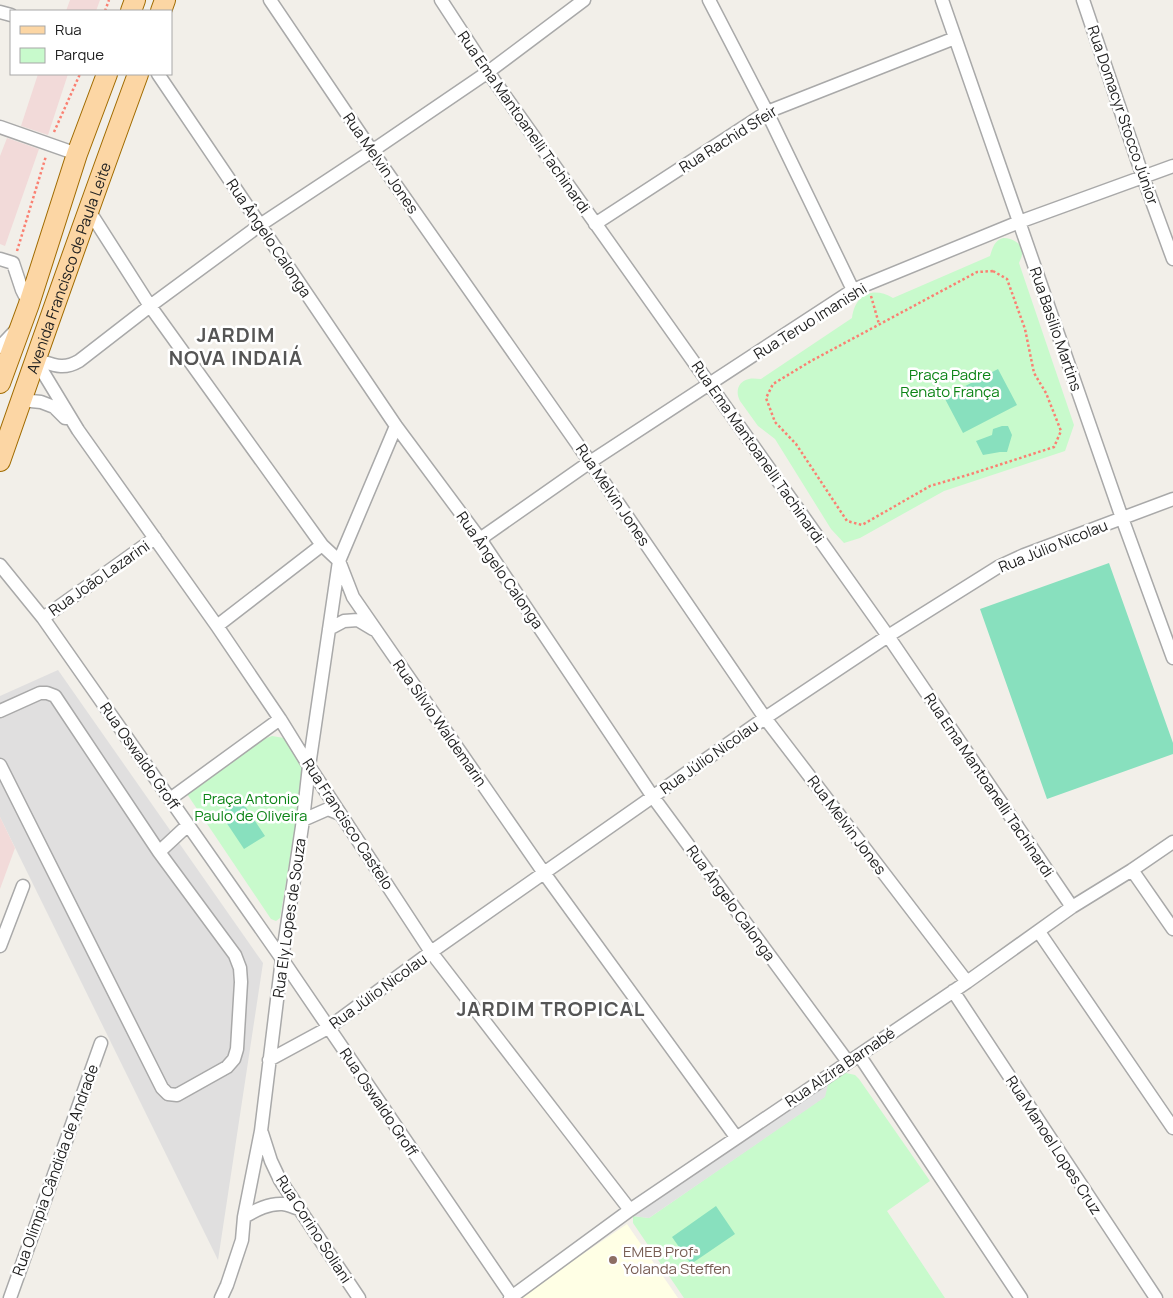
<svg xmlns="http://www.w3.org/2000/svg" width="1173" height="1298" viewBox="0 0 1173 1298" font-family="Manrope,sans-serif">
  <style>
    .residential { fill: #e0dfdf }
    .commercial { fill: #f2dad9 }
    .education { fill: #ffffe5 }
    .park { fill: #c8facc }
    .pitch { fill: #88e0be }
    .parking { fill: #e2e2e2 }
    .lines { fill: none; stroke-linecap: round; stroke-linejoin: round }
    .street-casing { stroke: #a9a9a9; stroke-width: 15 }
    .primary-casing { stroke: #a06b00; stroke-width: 22 }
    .path { stroke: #fa8072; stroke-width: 2.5; stroke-dasharray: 2.5 2.5; stroke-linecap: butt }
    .street { stroke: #fff; stroke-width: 12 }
    .primary { stroke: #fcd6a4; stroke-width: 20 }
    .education-dot { fill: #8d6e63; stroke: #fff; stroke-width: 2 }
    .labels { text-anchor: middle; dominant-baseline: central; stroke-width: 5; stroke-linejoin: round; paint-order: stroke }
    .street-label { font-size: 15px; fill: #222; stroke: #fff }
    .park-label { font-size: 15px; fill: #0c8416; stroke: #fff }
    .education-label { font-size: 15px; fill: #785e54; stroke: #fff; text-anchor: start }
    .district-label { font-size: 20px; font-weight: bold; letter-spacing: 1px; fill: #555; stroke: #fff }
  </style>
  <rect width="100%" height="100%" fill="#f2efe9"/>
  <path class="residential" d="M 58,670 L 263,963 L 218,1260 L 0,817 L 0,696 Z"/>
  <path class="commercial" d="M 70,0 L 100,0 L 96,11 L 66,11 Z
    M 38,74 L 68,74 L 48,135 L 21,126 Z
    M 7,138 L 39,149 L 5,246 L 0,244 L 0,156 Z
    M 0,817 L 15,848 L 0,889 Z"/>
  <path class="education" d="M 627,1224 L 678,1298 L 522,1298 L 521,1296 Z"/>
  <path class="park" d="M 1003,238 C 1012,238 1023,243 1022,254 C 1022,257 1020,260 1019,263 L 1074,425 L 1065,451 L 944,491 L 860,538 L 844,543 L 831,529 L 775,439 L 758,426 L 740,401 C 735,392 738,381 749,379 C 753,378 757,379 761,379 L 852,318 C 855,294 873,286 893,298 L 990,256 C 993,247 994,241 1003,238 Z
    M 272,736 L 284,738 L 305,768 L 280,918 L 276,921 L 271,919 L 187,794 L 264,739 Z
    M 846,1073 L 855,1075 L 859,1079 L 930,1181 L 887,1211 L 945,1298 L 684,1298 L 633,1223 L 633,1216 L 649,1218 L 824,1097 L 829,1081 L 841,1074 Z"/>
  <path class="pitch" d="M 998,369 L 1017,405 L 963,433 L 944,397 Z
    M 1002,426 L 1008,426 L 1012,435 L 1007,452 L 1000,452 L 983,455 L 976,441 L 992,435 L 993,429 Z
    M 1109,563 L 1173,743 L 1173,754 L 1047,799 L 980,609 Z
    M 241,800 L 265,836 L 244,849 L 220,813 Z
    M 716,1206 L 735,1234 L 691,1264 L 672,1237 Z"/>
  <path class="parking" d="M 829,1081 L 825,1097 L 649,1218 L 633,1216 Z"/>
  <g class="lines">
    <g class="street-casing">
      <path id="street" d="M 270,0 L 372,151 L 590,462 L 765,718 L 967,982
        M 441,0 L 488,72 L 888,636 L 1072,907
        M 709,0 L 767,112 L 853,290
        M 942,0 L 1122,518 L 1173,658
        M 1083,0 L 1143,177 L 1173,259
        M 0,12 L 11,15
        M 158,74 L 396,426 L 480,539 L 653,797 L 848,1062
        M 0,127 L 77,154
        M 88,209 L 150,306 L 322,545 L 339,561 L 353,597 L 544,873 L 736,1137
        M 595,224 L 767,112 L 955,38
        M 0,259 L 13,263 L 22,290 L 29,304
        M 0,347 L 16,330
        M 35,359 L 78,430 L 217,626 L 280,719 L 309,766 L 431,952 L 630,1210
        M 35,359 C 52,364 62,371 79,361 L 150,306 L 260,225 L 372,151 L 488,72 L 584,0
        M 21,400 L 41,402 L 54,407 L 65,418
        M 480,539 L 590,462 L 853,290 L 1019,222 L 1173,166
        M 0,565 L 43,618 L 282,959 L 513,1298
        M 43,618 L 155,538
        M 217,626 L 322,545
        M 329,629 L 344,621 L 358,620 L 373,629
        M 0,711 L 40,693 L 47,693 L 55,696 L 159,852 L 235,955 L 240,968 L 241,982 L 237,1049 L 234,1059 L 227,1067 L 177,1095 L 168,1094 L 162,1088 L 0,765
        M 170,799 L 280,719
        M 303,820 L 328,809 L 340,814
        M 159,852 L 188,825
        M 1132,870 L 1173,929
        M 1039,932 L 1173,1128
        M 0,946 L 23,886
        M 953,991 L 1156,1298
        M 859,1055 L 1021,1298
        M 269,1060 L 328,1028 L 431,952 L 765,718 L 888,636 L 998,567 L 1024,555 L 1173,499
        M 262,1133 L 271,1161 L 280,1180 L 359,1298
        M 244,1217 C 256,1210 269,1203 283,1204 C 289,1205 294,1207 299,1209
        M 10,1298 L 101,1043
        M 221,1298 L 227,1285 L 242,1240 L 244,1217 L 261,1131 L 282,959 L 303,820 L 309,766 L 339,561 L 396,426
        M 510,1298 L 630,1210 L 967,982 L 1072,907 L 1132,870 L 1173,842"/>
    </g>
    <g class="primary-casing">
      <g id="primary">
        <path d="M 131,11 L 135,0"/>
        <path d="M 161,11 L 165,0"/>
        <path d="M 0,383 L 29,304 L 77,154 L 107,74"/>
        <path id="s1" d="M 0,461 C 45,332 91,202 138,74"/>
      </g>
    </g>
    <path class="path" d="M 105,11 L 109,0
      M 54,132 L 80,74
      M 17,251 L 46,156
      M 993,271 L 1007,279 L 1025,329 L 1034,373 L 1046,393 L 1061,431 L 1054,447 L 971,474 L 930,486 L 862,525 L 847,521 L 796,444 L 775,422 L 766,398 L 773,384 L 811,361 L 977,272 Z
      M 871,296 L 879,324"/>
    <use href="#street" class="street"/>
    <use href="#primary" class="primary"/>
  </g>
  <circle class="education-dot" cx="613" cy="1260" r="5"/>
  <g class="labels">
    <g class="street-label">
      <text transform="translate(1123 115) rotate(71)">Rua Domacyr Stocco Júnior</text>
      <text transform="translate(524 122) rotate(55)">Rua Ema Mantoanelli Tachinardi</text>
      <text transform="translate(728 139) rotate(-32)">Rua Rachid Sfeir</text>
      <text transform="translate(381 163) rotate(55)">Rua Melvin Jones</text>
      <text transform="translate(269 238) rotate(56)">Rua Ângelo Calonga</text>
      <text stroke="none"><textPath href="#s1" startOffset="205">Avenida Francisco de Paula Leite</textPath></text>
      <text transform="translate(810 321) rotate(-32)">Rua Teruo Imanishi</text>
      <text transform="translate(1056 329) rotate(71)">Rua Basilio Martins</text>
      <text transform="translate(758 452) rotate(55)">Rua Ema Mantoanelli Tachinardi</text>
      <text transform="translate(613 495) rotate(56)">Rua Melvin Jones</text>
      <text transform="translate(1053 546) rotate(-22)">Rua Júlio Nicolau</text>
      <text transform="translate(500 570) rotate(55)">Rua Ângelo Calonga</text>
      <text transform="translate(99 578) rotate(-35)">Rua João Lazarini</text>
      <text transform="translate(440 723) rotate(55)">Rua Sílvio Waldemarin</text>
      <text transform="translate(140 756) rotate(55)">Rua Oswaldo Groff</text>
      <text transform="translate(709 757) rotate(-35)">Rua Júlio Nicolau</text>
      <text transform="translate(989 785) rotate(56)">Rua Ema Mantoanelli Tachinardi</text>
      <text transform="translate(348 824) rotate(57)">Rua Francisco Castelo</text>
      <text transform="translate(847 825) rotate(53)">Rua Melvin Jones</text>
      <text transform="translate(731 903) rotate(54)">Rua Ângelo Calonga</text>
      <text transform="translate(289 918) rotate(-82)">Rua Ely Lopes de Souza</text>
      <text transform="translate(378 991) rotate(-36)">Rua Júlio Nicolau</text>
      <text transform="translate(840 1067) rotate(-34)">Rua Alzira Barnabé</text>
      <text transform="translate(379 1102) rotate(56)">Rua Oswaldo Groff</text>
      <text transform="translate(1054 1145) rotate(57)">Rua Manoel Lopes Cruz</text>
      <text transform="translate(55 1170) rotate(-70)">Rua Olímpia Cândida de Andrade</text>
      <text transform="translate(314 1229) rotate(57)">Rua Corino Soliani</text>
    </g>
    <g class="park-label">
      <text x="950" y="374">Praça Padre<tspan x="950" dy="17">Renato França</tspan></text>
      <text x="251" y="798">Praça Antonio<tspan x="251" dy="17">Paulo de Oliveira</tspan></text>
    </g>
    <g class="education-label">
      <text x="623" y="1251">EMEB Profª<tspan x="623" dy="17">Yolanda Steffen</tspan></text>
    </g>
    <g class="district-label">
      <text x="236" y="334">JARDIM<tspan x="236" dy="23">NOVA INDAIÁ</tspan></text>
      <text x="551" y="1008">JARDIM TROPICAL</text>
    </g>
  </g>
  <rect x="10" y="10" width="162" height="65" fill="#ffffff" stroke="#a7a7a7"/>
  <rect x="20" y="26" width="25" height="8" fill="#fcd6a4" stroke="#a7a7a7"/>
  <text x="55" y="35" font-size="15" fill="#222222">Rua</text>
  <rect x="20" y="48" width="25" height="15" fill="#c8facc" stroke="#a7a7a7"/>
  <text x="55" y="60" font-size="15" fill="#222222">Parque</text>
</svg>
